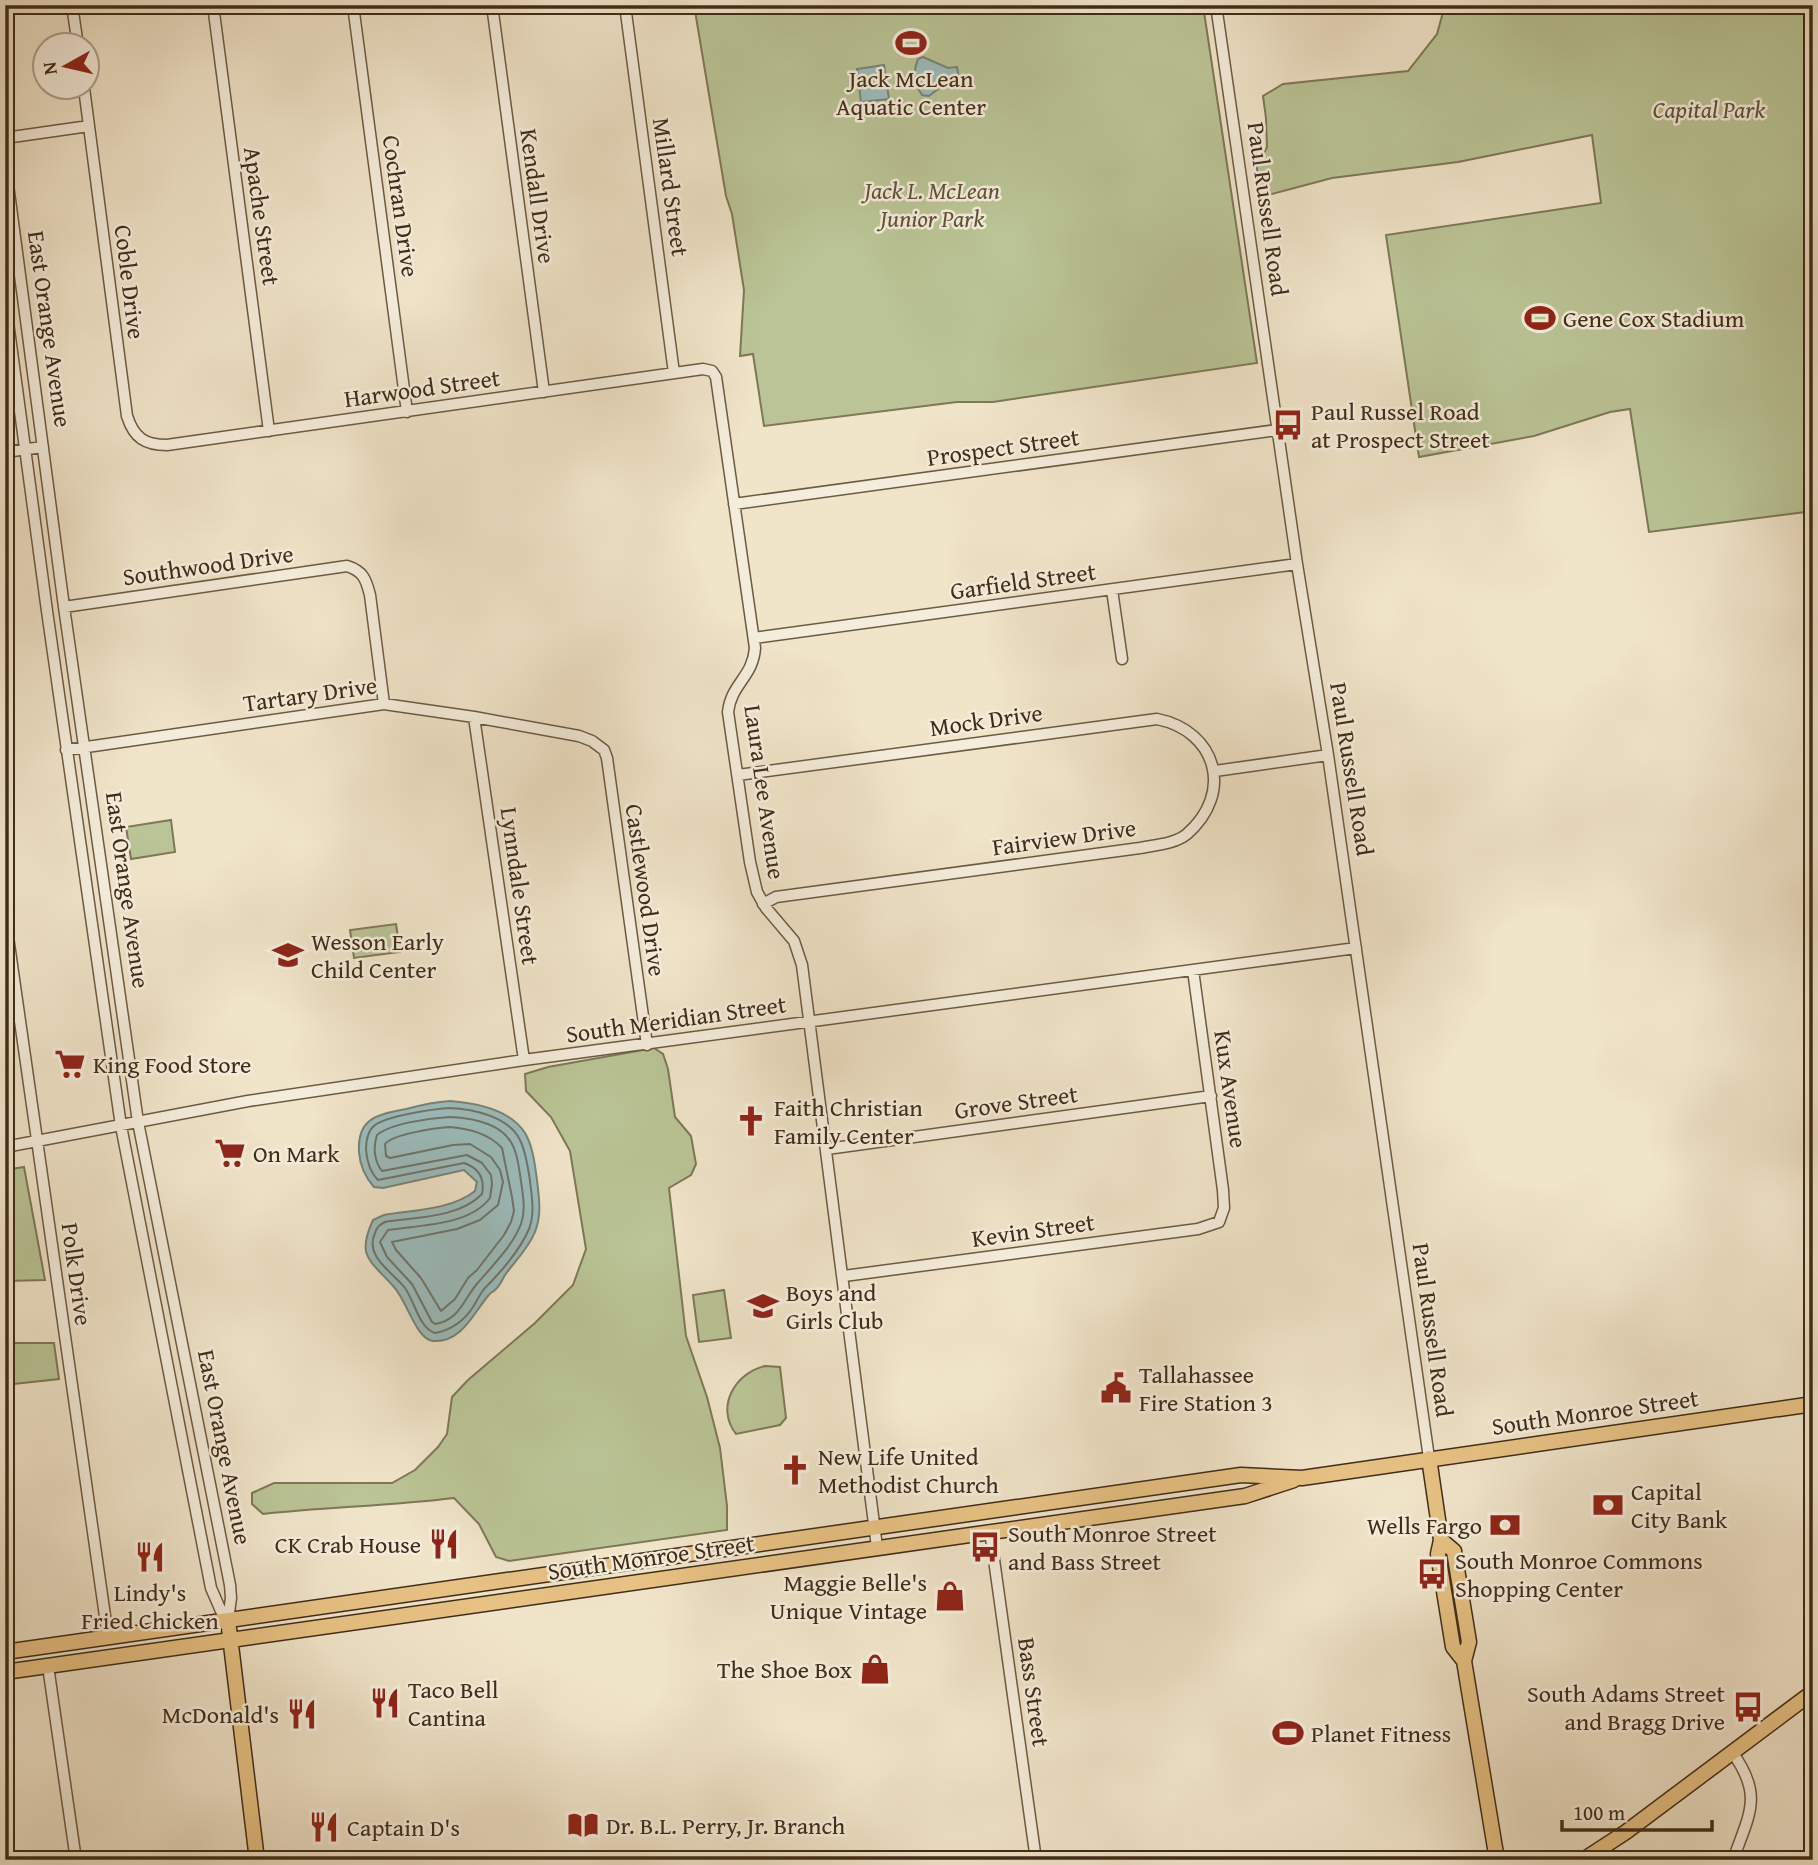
<svg xmlns="http://www.w3.org/2000/svg" width="1818" height="1865" viewBox="0 0 1818 1865" font-family="'Gentium Book Plus',serif">
  <style>
    .green { fill: #bac496; stroke: #7d7857; stroke-width: 2 }
    .water { fill: #9cbdbd; stroke: #77837b; stroke-width: 2 }
    .lines { fill: none; stroke-linecap: round; stroke-linejoin: round }
    .shore { stroke: #6e746a; stroke-width: 2 }
    .minor-casing { stroke: #6c5a44; stroke-width: 13 }
    .major-casing { stroke: #402c18; stroke-width: 17 }
    .minor { stroke: #f5eddc; stroke-width: 10 }
    .major { stroke: #e8c284; stroke-width: 14 }
    .labels { text-anchor: middle; dominant-baseline: central; stroke-width: 5; stroke-linejoin: round; paint-order: stroke }
    .poi-label { font-size: 24px; fill: #402c18; stroke: #f5eddc; text-anchor: start }
    .park-label { font-size: 24px; font-style: italic; fill: #5e5238; stroke: #f5eddc }
    .street-label { font-size: 24px; fill: #402c18; stroke: #f5eddc }
  </style>
  <rect width="100%" height="100%" fill="#f0e4c9"/>
  <filter id="stains"><feTurbulence type="fractalNoise" baseFrequency=".00286" numOctaves="4"/><feColorMatrix values="0 0 0 0 .2 0 0 0 0 .09 0 0 0 0 .02 0 0 0 .5 -.17"/></filter>
  <radialGradient id="worn" r=".72"><stop offset=".6" stop-color="#630" stop-opacity="0"/><stop offset="1" stop-color="#630" stop-opacity=".3"/></radialGradient>
  <path class="green" d="M 694,5 L 1203,5 L 1257,363 L 993,402 L 957,402 L 764,426 L 753,354 L 740,356 L 744,290 L 732,214 L 726,196 Z
    M 1445,5 L 1813,5 L 1813,511 L 1649,532 L 1630,409 L 1610,412 L 1534,436 L 1419,457 L 1386,235 L 1601,203 L 1592,135 L 1458,162 L 1332,178 L 1257,198 L 1257,167 L 1267,147 L 1266,118 L 1263,96 L 1283,84 L 1408,71 L 1437,34 Z
    M 171,820 L 175,852 L 131,859 L 126,827 Z
    M 396,924 L 400,952 L 354,958 L 350,930 Z
    M 654,1048 L 663,1054 L 668,1069 L 675,1117 L 691,1136 L 696,1164 L 691,1175 L 669,1188 L 686,1336 L 707,1397 L 720,1448 L 727,1506 L 727,1530 L 509,1561 L 496,1557 L 479,1524 L 454,1498 C 390,1506 326,1507 263,1514 L 252,1504 L 252,1493 L 274,1483 L 392,1483 L 415,1470 L 438,1447 L 447,1434 L 452,1397 L 468,1380 L 535,1323 L 573,1285 L 586,1249 L 570,1151 L 551,1117 L 526,1091 L 525,1074 L 548,1067 Z
    M 24,1167 L 45,1280 L 5,1281 L 5,1170 Z
    M 724,1290 L 731,1338 L 699,1342 L 693,1295 Z
    M 5,1343 L 54,1343 L 59,1379 L 5,1385 Z
    M 765,1366 L 780,1367 L 786,1418 L 780,1425 L 736,1434 C 715,1407 735,1373 765,1366 Z"/>
  <path class="water" d="M 923,57 L 948,68 L 957,67 L 959,78 L 950,80 L 929,96 L 922,95 C 914,84 912,73 918,59 Z
    M 884,65 L 889,99 L 861,102 L 857,69 Z
    M 450,1101 C 476,1103 510,1109 525,1133 C 533,1146 535,1166 537,1180 C 539,1198 542,1214 535,1232 C 528,1249 515,1261 505,1275 C 502,1280 500,1285 496,1289 C 490,1295 494,1289 488,1296 C 474,1312 462,1343 433,1341 C 416,1339 407,1301 394,1287 C 370,1260 356,1257 373,1220 L 384,1215 C 413,1210 451,1210 475,1191 L 477,1182 L 464,1170 L 383,1188 L 374,1187 C 365,1177 360,1166 359,1152 C 357,1117 378,1115 406,1109 C 421,1105 434,1102 450,1101 Z"/>
  <g class="lines">
    <path class="shore" d="M 449,1108 C 473,1109 508,1116 520,1140 C 526,1152 528,1168 530,1181 C 532,1198 535,1213 529,1229 C 520,1250 500,1273 484,1289 C 480,1294 477,1301 473,1307 C 464,1321 451,1330 435,1333 C 419,1328 415,1302 405,1288 C 393,1272 364,1257 375,1233 C 377,1227 379,1225 385,1222 C 416,1217 459,1218 482,1194 C 485,1178 479,1168 464,1163 L 378,1180 C 370,1172 367,1162 366,1150 C 366,1141 367,1131 375,1125 C 387,1116 433,1109 449,1108 Z
      M 450,1117 C 471,1118 501,1123 512,1144 C 518,1154 519,1169 521,1181 C 523,1196 526,1210 521,1224 C 512,1247 492,1266 476,1285 C 463,1301 459,1320 435,1324 L 432,1322 L 412,1284 L 387,1257 L 380,1242 L 388,1230 C 419,1225 469,1226 490,1198 L 492,1184 L 491,1175 L 482,1163 L 467,1155 L 382,1171 C 374,1161 373,1147 377,1135 C 391,1123 432,1118 450,1117 Z
      M 450,1127 C 469,1129 488,1133 502,1148 L 512,1197 L 514,1211 L 511,1222 L 504,1235 L 477,1270 L 468,1278 L 455,1299 L 441,1311 L 421,1278 L 396,1250 L 392,1242 L 457,1229 L 480,1220 L 498,1205 L 503,1182 L 500,1170 L 491,1157 L 470,1144 L 453,1145 L 390,1158 L 386,1156 L 385,1144 C 393,1134 436,1128 450,1127 Z"/>
    <g class="minor-casing">
      <path id="minor" d="M 72,5 L 78,46
        M 213,5 L 269,431
        M 353,5 L 407,412
        M 492,5 L 544,392
        M 625,5 L 674,373
        M 1216,5 L 1297,564 L 1328,755 L 1429,1458
        M 84,88 L 127,416 C 134,438 145,445 167,445 L 703,369 L 712,371 L 716,377 L 755,648 C 753,677 731,684 728,712 L 750,862 L 757,892 L 766,908 L 794,941 L 802,965 L 877,1547
        M 5,138 L 89,126
        M 5,162 L 64,607 L 138,1122 L 230,1585 L 231,1598 L 228,1620
        M 5,300 L 47,611 L 121,1126 L 211,1588 L 221,1611 L 228,1620
        M 5,452 L 43,447
        M 734,504 L 1277,430
        M 1112,590 L 1122,659
        M 64,607 L 347,566 C 363,571 366,579 370,595 L 384,704
        M 754,638 L 1297,564
        M 474,717 L 524,1060
        M 66,750 L 384,704 L 474,717 L 579,736 L 592,741 L 604,750 L 607,758 L 647,1045
        M 1215,771 L 1328,755
        M 738,775 L 1157,719 C 1217,731 1234,793 1187,834 C 1175,844 1155,845 1140,848 L 776,897 L 763,904
        M 5,916 L 108,1637
        M 5,1147 L 248,1101 L 524,1060 L 1356,948
        M 827,1149 L 1211,1096
        M 844,1276 L 1198,1229 L 1219,1222 L 1224,1208 L 1223,1190 L 1193,970
        M 990,1531 L 1036,1860
        M 48,1666 L 76,1860
        M 1732,1752 C 1764,1796 1749,1814 1733,1860"/>
    </g>
    <g class="major-casing">
      <path id="major" d="M 1429,1458 L 1441,1540 L 1438,1554 L 1453,1647 L 1464,1661
        M 1441,1540 L 1454,1551 L 1469,1642 L 1464,1661 L 1497,1860
        M 228,1620 L 257,1860
        M 5,1652 L 1241,1475 L 1302,1478 L 1813,1404
        M 5,1672 L 1245,1496 L 1294,1480
        M 1583,1860 L 1626,1832 L 1813,1692"/>
    </g>
    <use href="#minor" class="minor"/>
    <use href="#major" class="major"/>
  </g>
  <defs>
    <g id="stadium-bare" transform="scale(2.415)"><path d="M0-5a6.5 5 0 1 0 0 10a6.5 5 0 1 0 0-10ZM-3.5-1.8h7v3.6h-7Z" fill="#8f2418" stroke="#f5eddc" stroke-width="2.5" paint-order="stroke"/></g>
    <g id="bus-bare" transform="scale(2.415)"><path d="M-5-6H5V4H4V6H2V4H-2V6H-4V4H-5ZM-3.5-4V0h7V-4ZM-3.5 1.2v1.5H-2V1.2ZM2 1.2v1.5H3.5V1.2Z" fill="#8f2418" stroke="#f5eddc" stroke-width="2.5" paint-order="stroke"/></g>
    <g id="school-bare" transform="scale(2.415)"><path d="M0-5L7-2L0 1L-7-2ZM-4 1L0 2.5L4 1V4Q0 6-4 4Z" fill="#8f2418" stroke="#f5eddc" stroke-width="2.5" paint-order="stroke"/></g>
    <g id="supermarket-bare" transform="scale(2.415)"><path d="M-6-5.5h2.5l.6 2H6L4.5 2H-2.5L-4.4-4H-6ZM-1.5 3.2a1.3 1.3 0 1 0 .1 0ZM3 3.2a1.3 1.3 0 1 0 .1 0Z" fill="#8f2418" stroke="#f5eddc" stroke-width="2.5" paint-order="stroke"/></g>
    <g id="church-bare" transform="scale(2.415)"><path d="M-1.2-6h2.4v3.5h3.3v2.4h-3.3V6h-2.4V-.1h-3.3v-2.4h3.3Z" fill="#8f2418" stroke="#f5eddc" stroke-width="2.5" paint-order="stroke"/></g>
    <g id="civic-bare" transform="scale(2.415)"><path d="M-.6-6.5H3V-4.5H.6V-3L4-1V1h2V6H-6V1h2V-1L-.6-3ZM-1.2 2.5V6h2.4V2.5Z" fill="#8f2418" stroke="#f5eddc" stroke-width="2.5" paint-order="stroke"/></g>
    <g id="bank-bare" transform="scale(2.415)"><path d="M-6-4H6V4H-6ZM0-2.3a2.3 2.3 0 1 0 0 4.6a2.3 2.3 0 1 0 0-4.6Z" fill="#8f2418" stroke="#f5eddc" stroke-width="2.5" paint-order="stroke"/></g>
    <g id="restaurant-bare" transform="scale(2.415)"><path d="M-5-6h1v4h1v-4h1v4h1v-4h1v5L-1.5 .5V6h-2V.5L-5-1ZM5-6V6H3V1.5H1.5Q1.5-4 5-6Z" fill="#8f2418" stroke="#f5eddc" stroke-width="2.5" paint-order="stroke"/></g>
    <g id="shop-bare" transform="scale(2.415)"><path d="M-5-2.5h2.3a2.7 3.5 0 0 1 5.4 0H5L5.5 6h-11ZM-1.5-2.5h3a1.5 2.3 0 0 0-3 0Z" fill="#8f2418" stroke="#f5eddc" stroke-width="2.5" paint-order="stroke"/></g>
    <g id="library-bare" transform="scale(2.415)"><path d="M-6-4Q-3-5.5-.7-3.5V5Q-3 3-6 4ZM6-4Q3-5.5 .7-3.5V5Q3 3 6 4Z" fill="#8f2418" stroke="#f5eddc" stroke-width="2.5" paint-order="stroke"/></g>
  </defs>
  <g fill-rule="evenodd">
    <use href="#stadium-bare" x="911" y="43"/>
    <use href="#stadium-bare" x="1540" y="318"/>
    <use href="#bus-bare" x="1288" y="425"/>
    <use href="#school-bare" x="288" y="955"/>
    <use href="#supermarket-bare" x="70" y="1064"/>
    <use href="#church-bare" x="751" y="1121"/>
    <use href="#supermarket-bare" x="230" y="1153"/>
    <use href="#school-bare" x="763" y="1306"/>
    <use href="#civic-bare" x="1116" y="1388"/>
    <use href="#church-bare" x="795" y="1470"/>
    <use href="#bank-bare" x="1608" y="1505"/>
    <use href="#bank-bare" x="1505" y="1525"/>
    <use href="#restaurant-bare" x="444" y="1544"/>
    <use href="#bus-bare" x="985" y="1547"/>
    <use href="#restaurant-bare" x="150" y="1557"/>
    <use href="#bus-bare" x="1432" y="1574"/>
    <use href="#shop-bare" x="950" y="1596"/>
    <use href="#shop-bare" x="875" y="1669"/>
    <use href="#restaurant-bare" x="385" y="1703"/>
    <use href="#bus-bare" x="1748" y="1707"/>
    <use href="#restaurant-bare" x="302" y="1714"/>
    <use href="#stadium-bare" x="1288" y="1733"/>
    <use href="#library-bare" x="583" y="1825"/>
    <use href="#restaurant-bare" x="324" y="1827"/>
  </g>
  <g class="labels">
    <g class="poi-label">
      <text x="911" y="78" text-anchor="middle">Jack McLean<tspan x="911" dy="28">Aquatic Center</tspan></text>
      <text x="1563" y="318">Gene Cox Stadium</text>
      <text x="1311" y="411">Paul Russel Road<tspan x="1311" dy="28">at Prospect Street</tspan></text>
      <text x="311" y="941">Wesson Early<tspan x="311" dy="28">Child Center</tspan></text>
      <text x="93" y="1064">King Food Store</text>
      <text x="774" y="1107">Faith Christian<tspan x="774" dy="28">Family Center</tspan></text>
      <text x="253" y="1153">On Mark</text>
      <text x="786" y="1292">Boys and<tspan x="786" dy="28">Girls Club</tspan></text>
      <text x="1139" y="1374">Tallahassee<tspan x="1139" dy="28">Fire Station 3</tspan></text>
      <text x="818" y="1456">New Life United<tspan x="818" dy="28">Methodist Church</tspan></text>
      <text x="1631" y="1491">Capital<tspan x="1631" dy="28">City Bank</tspan></text>
      <text x="1482" y="1525" text-anchor="end">Wells Fargo</text>
      <text x="1008" y="1533">South Monroe Street<tspan x="1008" dy="28">and Bass Street</tspan></text>
      <text x="421" y="1544" text-anchor="end">CK Crab House</text>
      <text x="1455" y="1560">South Monroe Commons<tspan x="1455" dy="28">Shopping Center</tspan></text>
      <text x="927" y="1582" text-anchor="end">Maggie Belle's<tspan x="927" dy="28">Unique Vintage</tspan></text>
      <text x="150" y="1592" text-anchor="middle">Lindy's<tspan x="150" dy="28">Fried Chicken</tspan></text>
      <text x="852" y="1669" text-anchor="end">The Shoe Box</text>
      <text x="408" y="1689">Taco Bell<tspan x="408" dy="28">Cantina</tspan></text>
      <text x="1725" y="1693" text-anchor="end">South Adams Street<tspan x="1725" dy="28">and Bragg Drive</tspan></text>
      <text x="279" y="1714" text-anchor="end">McDonald's</text>
      <text x="1311" y="1733">Planet Fitness</text>
      <text x="606" y="1825">Dr. B.L. Perry, Jr. Branch</text>
      <text x="347" y="1827">Captain D's</text>
    </g>
    <g class="park-label">
      <text x="1709" y="109">Capital Park</text>
      <text x="932" y="190">Jack L. McLean<tspan x="932" dy="28">Junior Park</tspan></text>
    </g>
    <g class="street-label">
      <text transform="translate(671 187) rotate(82)">Millard Street</text>
      <text transform="translate(538 196) rotate(82)">Kendall Drive</text>
      <text transform="translate(401 206) rotate(82)">Cochran Drive</text>
      <text transform="translate(1268 209) rotate(82)">Paul Russell Road</text>
      <text transform="translate(262 216) rotate(82)">Apache Street</text>
      <text transform="translate(130 282) rotate(83)">Coble Drive</text>
      <text transform="translate(50 329) rotate(82)">East Orange Avenue</text>
      <text transform="translate(422 388) rotate(-8)">Harwood Street</text>
      <text transform="translate(1003 447) rotate(-8)">Prospect Street</text>
      <text transform="translate(208 565) rotate(-8)">Southwood Drive</text>
      <text transform="translate(1023 581) rotate(-8)">Garfield Street</text>
      <text transform="translate(310 694) rotate(-8)">Tartary Drive</text>
      <text transform="translate(986 720) rotate(-8)">Mock Drive</text>
      <text transform="translate(1352 769) rotate(81)">Paul Russell Road</text>
      <text transform="translate(765 792) rotate(82)">Laura Lee Avenue</text>
      <text transform="translate(1064 837) rotate(-8)">Fairview Drive</text>
      <text transform="translate(520 886) rotate(82)">Lynndale Street</text>
      <text transform="translate(128 890) rotate(82)">East Orange Avenue</text>
      <text transform="translate(646 890) rotate(82)">Castlewood Drive</text>
      <text transform="translate(676 1019) rotate(-8)">South Meridian Street</text>
      <text transform="translate(1231 1089) rotate(82)">Kux Avenue</text>
      <text transform="translate(1016 1102) rotate(-8)">Grove Street</text>
      <text transform="translate(1033 1230) rotate(-8)">Kevin Street</text>
      <text transform="translate(77 1274) rotate(82)">Polk Drive</text>
      <text transform="translate(1433 1330) rotate(82)">Paul Russell Road</text>
      <text transform="translate(1595 1412) rotate(-8)">South Monroe Street</text>
      <text transform="translate(225 1447) rotate(79)">East Orange Avenue</text>
      <text transform="translate(651 1557) rotate(-8)">South Monroe Street</text>
      <text transform="translate(1034 1692) rotate(82)">Bass Street</text>
    </g>
  </g>
  <rect width="1818" height="1865" fill="none" stroke="#f0e4c9" stroke-width="28"/>
  <rect x="7" y="7" width="1804" height="1851" fill="none" stroke="#402c18" stroke-width="3.5"/>
  <rect x="14" y="14" width="1790" height="1837" fill="none" stroke="#402c18" stroke-width="2"/>
  <g transform="translate(66 66) rotate(262)"><circle r="33" fill="#f5eddc" stroke="#ada08e" stroke-width="2"/>
  <path d="M0-5L12 26L0 18L-12 26Z" fill="#8f2418"/>
  <text y="-10" font-size="19" font-weight="bold" text-anchor="middle" fill="#402c18">N</text>
  </g>
  <path d="M1562 1820v10h150v-10" fill="none" stroke="#402c18" stroke-width="3.5"/>
  <text x="1573" y="1820" font-size="21" fill="#402c18" stroke="#f5eddc" stroke-width="5" paint-order="stroke">100 m</text>
  <rect width="100%" height="100%" filter="url(#stains)"/>
  <rect width="100%" height="100%" fill="url(#worn)"/>
</svg>
